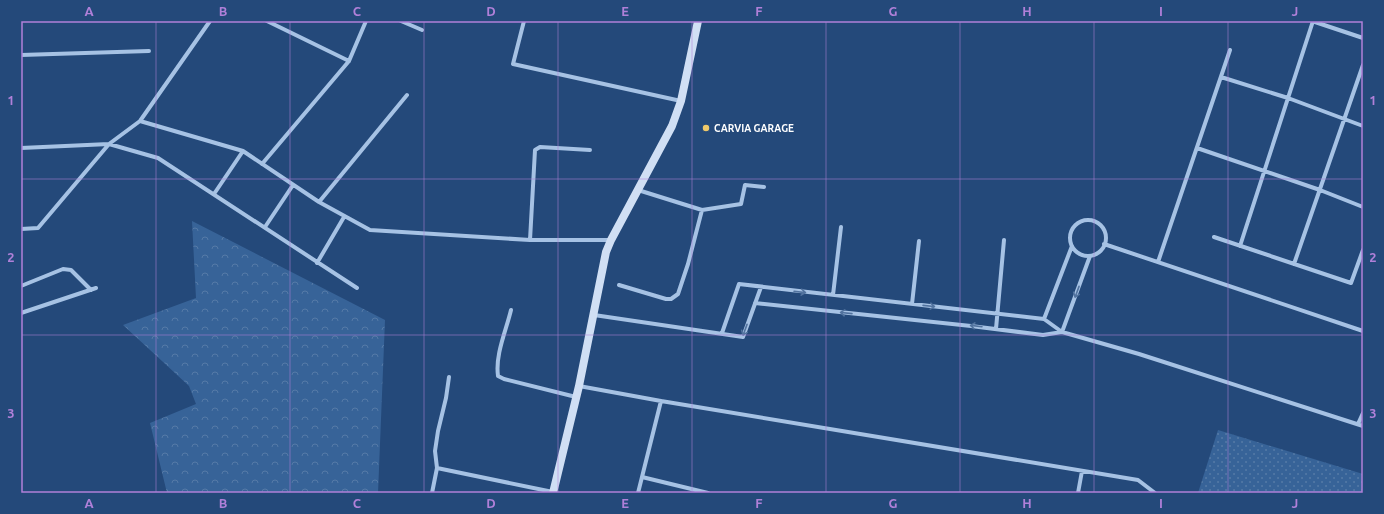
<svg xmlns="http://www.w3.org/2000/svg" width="1384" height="514" viewBox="0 0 1384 514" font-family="Ubuntu,sans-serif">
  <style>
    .grass { fill: url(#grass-dots) }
    .forest { fill: url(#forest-crowns) }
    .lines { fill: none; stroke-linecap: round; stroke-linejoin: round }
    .street { stroke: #a6c2e4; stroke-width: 4 }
    .secondary { stroke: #d0dff4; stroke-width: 8 }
    .oneway { stroke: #52739f }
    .grid { fill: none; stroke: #b080d9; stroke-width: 1; stroke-opacity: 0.55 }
    .poi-dot { fill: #efc96a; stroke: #24497a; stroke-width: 1.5 }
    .labels { text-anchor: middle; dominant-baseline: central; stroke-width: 4; stroke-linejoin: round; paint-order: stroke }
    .poi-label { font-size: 10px; font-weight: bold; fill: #fff; stroke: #24497a; text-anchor: start }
    .neatline { fill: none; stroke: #b080d9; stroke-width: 1.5 }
    .grid-label { font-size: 13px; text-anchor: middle; font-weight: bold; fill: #b080d9 }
  </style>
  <defs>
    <pattern id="grass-dots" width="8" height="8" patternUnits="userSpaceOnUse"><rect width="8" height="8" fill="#376398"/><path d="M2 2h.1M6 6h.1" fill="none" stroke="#557aa7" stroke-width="1.8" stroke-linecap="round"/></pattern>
    <pattern id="forest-crowns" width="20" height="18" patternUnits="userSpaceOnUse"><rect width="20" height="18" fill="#376398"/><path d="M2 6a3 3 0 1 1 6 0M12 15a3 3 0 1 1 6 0" fill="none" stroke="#557aa7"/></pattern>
  </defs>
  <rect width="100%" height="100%" fill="#24497a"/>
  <path class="grass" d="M 1218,430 L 1363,474 L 1363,493 L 1198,493 Z"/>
  <path class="forest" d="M 192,221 L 385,320 L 378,493 L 167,493 L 150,423 L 196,404 L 189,386 L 123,325 L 196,298 Z"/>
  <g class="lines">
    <path class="street" d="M 267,21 L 349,61
      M 401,21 L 422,30
      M 524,21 L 513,64 L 681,101
      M 1312,21 L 1363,38
      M 21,55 L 149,51
      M 1221,77 L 1288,98 L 1363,126
      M 140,121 L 243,151 L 319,202 L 370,230 L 530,240 L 611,240
      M 21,148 L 109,144 L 158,158 L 357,288
      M 1197,148 L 1320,190 L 1363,207
      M 262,164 L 349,61 L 366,21
      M 638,190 L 702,210 L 741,204 L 745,185 L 764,187
      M 214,194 L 243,151
      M 319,202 L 407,95
      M1070 238a18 18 0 1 1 36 0a18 18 0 1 1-36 0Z
      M 265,227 L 293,185
      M 21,229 L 38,228 L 109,144 L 140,121 L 210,21
      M 1214,237 L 1351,283 L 1363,250
      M 530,240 L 535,150 L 540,147 L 590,150
      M 1104,244 L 1363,331
      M 1240,246 L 1313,21
      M 1158,262 L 1230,50
      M 317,263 L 344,217
      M 1294,264 L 1363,65
      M 619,285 L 666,299 L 671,299 L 678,294 L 688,264 L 702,210
      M 21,286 L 63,269 L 71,270 L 91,290
      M 833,295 L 841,227
      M 755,303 L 971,326 L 1043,335 L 1062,332 L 1090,256
      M 912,304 L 919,241
      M 511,310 C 506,331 495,355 498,376 L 504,379 L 576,397
      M 21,313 L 96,288
      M 594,315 L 743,337 L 761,287
      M 1044,319 L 1072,246
      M 996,329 L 1004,240
      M 722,333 L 739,284 L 1044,319 L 1062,332 L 1139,354 L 1363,426
      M 579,386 L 661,401 L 1138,480 L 1155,493
      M 1358,424 L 1363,413
      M 437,468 L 553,492
      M 642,477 L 708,493
      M 432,493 L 437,468 L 435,451 L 438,431 L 446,398 L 449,377
      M 638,493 L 661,401
      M 1078,493 L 1082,471"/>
    <path class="secondary" d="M 553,493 L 579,386 L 606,252 L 611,240 L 672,126 L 681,101 L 698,21"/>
  </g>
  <defs><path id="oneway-shaft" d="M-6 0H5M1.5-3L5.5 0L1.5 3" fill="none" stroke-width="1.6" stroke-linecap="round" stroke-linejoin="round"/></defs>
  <g class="oneway">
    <use href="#oneway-shaft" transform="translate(800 292) rotate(7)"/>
    <use href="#oneway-shaft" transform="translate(1077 292) rotate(110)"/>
    <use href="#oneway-shaft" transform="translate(929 306) rotate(6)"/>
    <use href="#oneway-shaft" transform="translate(846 313) rotate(-174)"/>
    <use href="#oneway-shaft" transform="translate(976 326) rotate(-173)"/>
    <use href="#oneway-shaft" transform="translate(745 330) rotate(110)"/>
  </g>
  <path class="grid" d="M 156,21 L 156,493M 290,21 L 290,493M 424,21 L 424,493M 558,21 L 558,493M 692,21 L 692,493M 826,21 L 826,493M 960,21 L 960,493M 1094,21 L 1094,493M 1228,21 L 1228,493M 21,179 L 1363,179M 21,335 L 1363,335"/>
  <circle class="poi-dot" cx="706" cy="128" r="4"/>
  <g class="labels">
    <g class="poi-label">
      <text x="714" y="128">CARVIA GARAGE</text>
    </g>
  </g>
  <rect width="1384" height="514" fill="none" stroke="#24497a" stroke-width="44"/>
  <rect x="22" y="22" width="1340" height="470" class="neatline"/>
  <g class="grid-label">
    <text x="89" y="16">A</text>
    <text x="223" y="16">B</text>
    <text x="357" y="16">C</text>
    <text x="491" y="16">D</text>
    <text x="625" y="16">E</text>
    <text x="759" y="16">F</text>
    <text x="893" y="16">G</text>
    <text x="1027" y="16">H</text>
    <text x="1161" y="16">I</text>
    <text x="1295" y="16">J</text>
    <text x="11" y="105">1</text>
    <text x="1373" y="105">1</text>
    <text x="11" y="262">2</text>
    <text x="1373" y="262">2</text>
    <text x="11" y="418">3</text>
    <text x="1373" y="418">3</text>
    <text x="89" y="508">A</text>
    <text x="223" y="508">B</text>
    <text x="357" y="508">C</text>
    <text x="491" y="508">D</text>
    <text x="625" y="508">E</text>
    <text x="759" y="508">F</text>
    <text x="893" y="508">G</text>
    <text x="1027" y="508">H</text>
    <text x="1161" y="508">I</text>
    <text x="1295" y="508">J</text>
  </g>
</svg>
